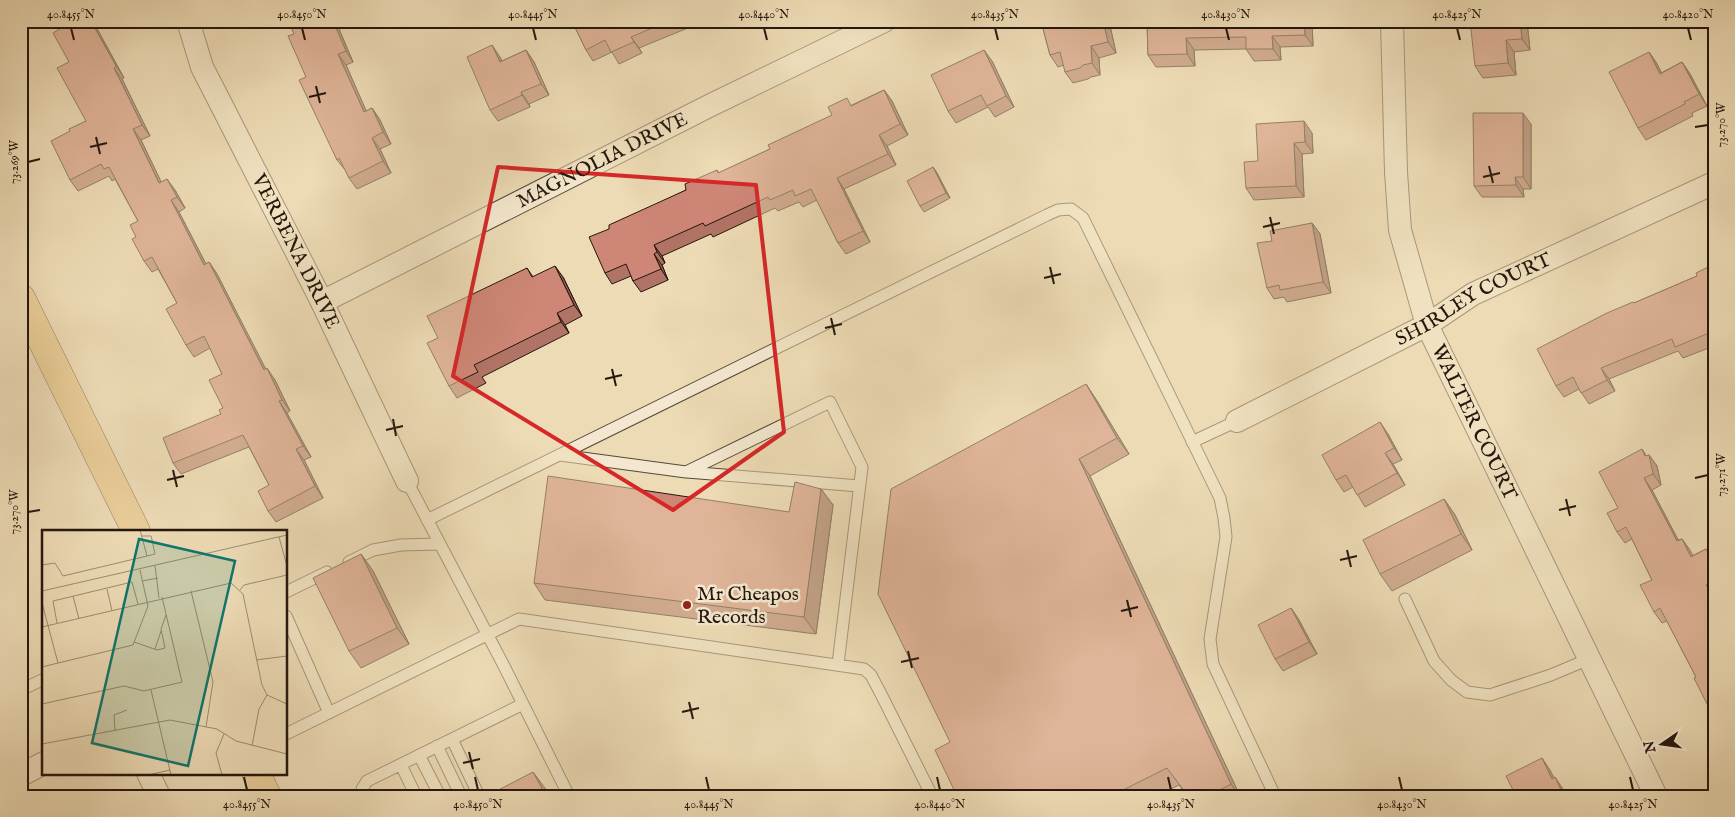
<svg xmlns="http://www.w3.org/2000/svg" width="1735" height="817" viewBox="0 0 1735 817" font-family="'IM FELL English',serif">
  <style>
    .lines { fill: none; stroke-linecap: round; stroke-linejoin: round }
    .lane-casing { stroke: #574838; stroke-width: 13 }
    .street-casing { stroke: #574838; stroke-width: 24 }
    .primary-casing { stroke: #25170e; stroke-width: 29 }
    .lane { stroke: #f3e8cf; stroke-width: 11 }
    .street { stroke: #f3e8cf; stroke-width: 22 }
    .primary { stroke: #e6be7a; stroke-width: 28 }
    .wall { fill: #b17365; stroke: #25170e }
    .shaded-wall { fill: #905e53; stroke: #25170e }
    .building { fill: #ce8676; stroke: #25170e }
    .marked { fill: none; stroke: #d62828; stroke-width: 4; stroke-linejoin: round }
    .ticks { fill: none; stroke: #25170e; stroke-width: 2 }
    .poi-dot { fill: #8f2418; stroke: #f3e8cf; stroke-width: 2 }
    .labels { text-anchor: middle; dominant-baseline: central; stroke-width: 5; stroke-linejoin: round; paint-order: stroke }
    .street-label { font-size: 20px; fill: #25170e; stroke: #f3e8cf }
    .poi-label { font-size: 20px; fill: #25170e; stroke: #f3e8cf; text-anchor: start }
    .inset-road { fill: none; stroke: #9d8d72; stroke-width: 1 }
    .view { fill: #0f766e; fill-opacity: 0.15; stroke: #0f766e; stroke-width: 2.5 }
    .inset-edge { fill: none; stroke: #25170e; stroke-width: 2.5 }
    .neatline { fill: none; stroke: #25170e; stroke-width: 2 }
    .ticks-label { font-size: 12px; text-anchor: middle; fill: #25170e }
  </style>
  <rect width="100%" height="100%" fill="#eddbb5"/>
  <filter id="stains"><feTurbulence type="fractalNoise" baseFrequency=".004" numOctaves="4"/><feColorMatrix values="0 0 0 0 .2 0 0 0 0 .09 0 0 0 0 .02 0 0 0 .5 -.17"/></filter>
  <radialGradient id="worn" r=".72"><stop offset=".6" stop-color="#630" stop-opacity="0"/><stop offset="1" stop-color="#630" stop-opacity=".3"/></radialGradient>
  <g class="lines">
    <g class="lane-casing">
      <path id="lane" d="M 1192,442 L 1237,421
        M 560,455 L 686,472 L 830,402 L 862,467 L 838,664
        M 687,472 L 859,486
        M 407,481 L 504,666 L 569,796
        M 427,520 L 1047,215 L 1058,210 L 1071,209 L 1083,218 L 1220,498 L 1224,518 L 1226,537 L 1210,639 L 1213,664 L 1275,796
        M 349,562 L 373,550 L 401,545 L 439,544
        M 286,592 L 327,572
        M 1405,599 L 1434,661 L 1451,680 L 1467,692 L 1490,695 L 1551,675 L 1589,659
        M 286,616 L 329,713
        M 21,690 L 44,679
        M 286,734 L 519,619 L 864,669 L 871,675 L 882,696 L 932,796
        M 452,739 L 479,796
        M 437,746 L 461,796
        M 419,755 L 440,796
        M 401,765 L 416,796
        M 362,796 L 362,789 L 367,781 L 523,704"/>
    </g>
    <g class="street-casing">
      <g id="street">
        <path id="s1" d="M 188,21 L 202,67 L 322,302 L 407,481"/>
        <path id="s2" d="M 1392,21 L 1396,172 L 1400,230 L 1427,325 L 1656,796"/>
        <path id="s3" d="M 322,302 L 711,105 L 884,21"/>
        <path id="s4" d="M 1237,421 L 1427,325 L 1473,294 L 1714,183"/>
        <path d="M 148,773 L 159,796"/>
        <path d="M 21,775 L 44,763"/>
      </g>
    </g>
    <g class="primary-casing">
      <path id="primary" d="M 21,298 L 136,531
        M 256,773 L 267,796"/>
    </g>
    <use href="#lane" class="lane"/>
    <use href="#street" class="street"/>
    <use href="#primary" class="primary"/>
  </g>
  <path class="wall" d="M 289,21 L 334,21 L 339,29 L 353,62 L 346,65 L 366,111 L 372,108 L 380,120 L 391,144 L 380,149 L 391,173 L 357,189 L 349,178 L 346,171 L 337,160 L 306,77 L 294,34 Z
    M 572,21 L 705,21 L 639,48 L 642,53 L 619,64 L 612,52 L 593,61 L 586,50 Z
    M 1041,21 L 1109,21 L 1116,53 L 1099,58 L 1100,75 L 1091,77 L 1088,79 L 1073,83 L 1065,72 L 1064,65 L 1058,67 L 1050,55 Z
    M 1147,21 L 1312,21 L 1313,46 L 1280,47 L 1281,60 L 1254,61 L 1246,49 L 1194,50 L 1195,66 L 1156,67 L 1148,55 Z
    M 1527,22 L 1530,50 L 1514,52 L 1516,75 L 1483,78 L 1475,66 Z
    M 95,25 L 124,78 L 122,79 L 150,136 L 141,140 L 161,182 L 175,190 L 185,208 L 179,212 L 206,264 L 209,262 L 217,274 L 265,369 L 275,380 L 290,411 L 287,413 L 311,457 L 304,460 L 323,498 L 276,522 L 268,511 L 269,485 L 249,447 L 181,474 L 173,463 L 221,414 L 223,408 L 222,374 L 210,348 L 194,357 L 186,345 L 177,303 L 158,269 L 152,272 L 144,261 L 136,237 L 138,221 L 115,179 L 112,181 L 109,176 L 78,191 L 70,180 L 70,131 L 86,121 L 69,62 Z
    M 526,50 L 534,62 L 549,95 L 529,104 L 530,107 L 498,121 L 490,110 L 500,57 L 502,61 Z
    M 1649,52 L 1657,64 L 1661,73 L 1682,62 L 1690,74 L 1707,106 L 1692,113 L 1693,116 L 1646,140 L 1638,128 Z
    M 992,61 L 1014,107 L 995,117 L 988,107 L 956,123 L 948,111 Z
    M 884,90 L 892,101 L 908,135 L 887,146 L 896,165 L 844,189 L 870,242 L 846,254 L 838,243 L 817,200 L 803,207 L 799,202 L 778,211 L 775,208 L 713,237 L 711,234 L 662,256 L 665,263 L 662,265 L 668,280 L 641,292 L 633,281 L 631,276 L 612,284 L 605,273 L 609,229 L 686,190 L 717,170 L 719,173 L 770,149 L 852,105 Z
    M 1531,124 L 1531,189 L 1523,189 L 1524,197 L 1482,197 L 1474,186 Z
    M 1312,133 L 1313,153 L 1302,154 L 1304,197 L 1254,200 L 1246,188 L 1258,161 Z
    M 933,167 L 937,173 L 950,198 L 924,212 L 920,206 Z
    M 1312,223 L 1320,234 L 1331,293 L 1287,302 L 1284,297 L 1274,299 L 1267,288 L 1272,241 Z
    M 1714,264 L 1714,346 L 1683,358 L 1678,351 L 1609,379 L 1615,391 L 1589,404 L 1579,389 L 1564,397 L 1556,386 L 1634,303 L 1697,276 Z
    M 527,268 L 533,277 L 563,277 L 582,316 L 565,325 L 569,333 L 482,377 L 486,383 L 457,398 L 449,386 L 438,338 Z
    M 1086,384 L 1097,401 L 1129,454 L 1090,476 L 1240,796 L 1187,796 L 1179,785 L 1157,796 L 957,796 L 950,742 Z
    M 1388,434 L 1402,460 L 1393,464 L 1405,485 L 1365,507 L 1353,487 L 1344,492 L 1336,480 Z
    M 1642,449 L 1646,456 L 1649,455 L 1657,466 L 1661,485 L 1652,490 L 1678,540 L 1682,539 L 1692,556 L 1706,549 L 1714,561 L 1714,718 L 1696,677 L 1667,621 L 1662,623 L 1654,612 L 1652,580 L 1632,539 L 1625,543 L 1617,532 Z
    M 821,489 L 833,505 L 816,634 L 545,600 L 534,583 L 789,512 Z
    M 1444,499 L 1455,515 L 1472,550 L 1392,591 L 1380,574 Z
    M 361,554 L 373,571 L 409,644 L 361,668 L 349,651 Z
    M 1291,608 L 1299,620 L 1317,654 L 1283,671 L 1275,659 Z"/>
  <path class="shaded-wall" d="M 91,21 L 92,21 L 95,25 L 124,78 L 116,66 Z
    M 333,21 L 334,21 L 339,29 L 353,62 L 346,51 Z
    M 1103,21 L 1109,21 L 1116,53 L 1108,42 Z
    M 1304,21 L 1312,21 L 1313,46 L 1305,35 Z
    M 1520,21 L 1527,22 L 1530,50 L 1522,39 Z
    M 1272,36 L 1280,47 L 1281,60 L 1273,49 Z
    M 631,37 L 639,48 L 642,53 L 634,42 Z
    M 1186,38 L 1194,50 L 1195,66 L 1187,54 Z
    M 1506,40 L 1514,52 L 1516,75 L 1508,63 Z
    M 492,45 L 500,57 L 508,73 L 500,62 Z
    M 1091,46 L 1099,58 L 1100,75 L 1092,63 Z
    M 526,50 L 534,62 L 549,95 L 541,84 Z
    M 984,50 L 992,61 L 1014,107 L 1006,96 Z
    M 1649,52 L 1657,64 L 1668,85 L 1660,74 Z
    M 338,54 L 346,65 L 372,124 L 364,112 Z
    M 1682,62 L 1690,74 L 1707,106 L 1699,94 Z
    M 114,68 L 122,79 L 150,136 L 142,125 Z
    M 884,90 L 892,101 L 908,135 L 900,124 Z
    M 521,92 L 529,104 L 530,107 L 522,95 Z
    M 372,108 L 380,120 L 391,144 L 383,132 Z
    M 1523,113 L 1531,124 L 1531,189 L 1523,177 Z
    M 1304,121 L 1312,133 L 1313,153 L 1305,142 Z
    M 133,129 L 141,140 L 167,194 L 159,183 Z
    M 879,135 L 887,146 L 896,165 L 888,154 Z
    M 372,138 L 380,149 L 391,173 L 383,161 Z
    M 1294,143 L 1302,154 L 1304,197 L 1296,186 Z
    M 933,167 L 937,173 L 950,198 L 946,193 Z
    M 1515,177 L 1523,189 L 1524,197 L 1516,185 Z
    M 837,178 L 844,189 L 870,242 L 863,231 Z
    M 167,179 L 175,190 L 185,208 L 177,197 Z
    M 171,200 L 179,212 L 212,276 L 204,265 Z
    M 1312,223 L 1320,234 L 1331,293 L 1323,282 Z
    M 654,245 L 662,256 L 665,263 L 657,252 Z
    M 654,254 L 662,265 L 668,280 L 661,269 Z
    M 209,262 L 217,274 L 272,381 L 264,370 Z
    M 555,266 L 563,277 L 582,316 L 574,305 Z
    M 557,313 L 565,325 L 569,333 L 561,322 Z
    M 267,368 L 275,380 L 290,411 L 282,400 Z
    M 1601,368 L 1609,379 L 1615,391 L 1607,380 Z
    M 1086,384 L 1097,401 L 1129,454 L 1117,438 Z
    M 279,401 L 287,413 L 311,457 L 303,446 Z
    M 1380,422 L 1388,434 L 1402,460 L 1394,448 Z
    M 296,449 L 304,460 L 323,498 L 315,486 Z
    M 1642,449 L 1650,462 L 1649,455 L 1657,466 L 1661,485 L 1653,474 Z
    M 1385,453 L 1393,464 L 1405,485 L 1397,473 Z
    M 1079,459 L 1090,476 L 1240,796 L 1239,796 L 1231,784 Z
    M 1644,478 L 1652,490 L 1685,553 L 1677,541 Z
    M 821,489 L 833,505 L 816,634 L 804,617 Z
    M 1444,499 L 1455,515 L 1472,550 L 1461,534 Z
    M 1682,539 L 1690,550 L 1699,568 L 1691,557 Z
    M 1706,549 L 1714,561 L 1714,565 Z
    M 361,554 L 373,571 L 409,644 L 397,628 Z
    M 1291,608 L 1299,620 L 1317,654 L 1309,642 Z
    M 1542,758 L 1550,770 L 1560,790 L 1552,779 Z
    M 533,772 L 545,788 L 549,796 L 546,796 Z
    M 1555,777 L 1563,789 L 1566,796 L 1564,796 Z"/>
  <path class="building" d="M 73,21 L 91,21 L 116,66 L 114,68 L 142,125 L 133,129 L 159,183 L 167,179 L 177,197 L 171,200 L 204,265 L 209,262 L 264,370 L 267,368 L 282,400 L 279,401 L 303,446 L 296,449 L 315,486 L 268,511 L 258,491 L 269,485 L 243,435 L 173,463 L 163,438 L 221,414 L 219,410 L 223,408 L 209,380 L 222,374 L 204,336 L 186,345 L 166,309 L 177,303 L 152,257 L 144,261 L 132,239 L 136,237 L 130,225 L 138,221 L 109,167 L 104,169 L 101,164 L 70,180 L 51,141 L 70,131 L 69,129 L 86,121 L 57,68 L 69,62 L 53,33 Z
    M 289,21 L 333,21 L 346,51 L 338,54 L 364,112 L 372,108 L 383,132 L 372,138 L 383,161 L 349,178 L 339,158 L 337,160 L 299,80 L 306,77 L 288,36 L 294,34 Z
    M 572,21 L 669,21 L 631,37 L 634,42 L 611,52 L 605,40 L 586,50 Z
    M 1041,21 L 1103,21 L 1108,42 L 1091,46 L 1092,63 L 1083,65 L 1080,68 L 1065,72 L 1060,52 L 1050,55 Z
    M 1147,21 L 1304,21 L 1305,35 L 1272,36 L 1273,49 L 1246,49 L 1246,37 L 1186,38 L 1187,54 L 1148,55 Z
    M 1470,21 L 1520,21 L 1522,39 L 1506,40 L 1508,63 L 1475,66 Z
    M 492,45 L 500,62 L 526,50 L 541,84 L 521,92 L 522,95 L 490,110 L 467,57 Z
    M 984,50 L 1006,96 L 987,106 L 981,95 L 948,111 L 931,75 Z
    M 1649,52 L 1660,74 L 1682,62 L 1699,94 L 1684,102 L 1685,104 L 1638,128 L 1609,72 Z
    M 884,90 L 900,124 L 879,135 L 888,154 L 837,178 L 863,231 L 838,243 L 811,189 L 795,196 L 793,190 L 770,200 L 768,197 L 705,226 L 703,223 L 654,245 L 657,252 L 654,254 L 661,269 L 633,281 L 626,264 L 605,273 L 589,237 L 609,229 L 609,225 L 686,190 L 685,184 L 717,170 L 718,173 L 770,149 L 768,145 L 832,115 L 828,107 L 847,98 L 851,106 Z
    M 1473,113 L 1523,113 L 1523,177 L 1515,177 L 1516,185 L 1474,186 Z
    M 1304,121 L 1305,142 L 1294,143 L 1296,186 L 1246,188 L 1244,162 L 1258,161 L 1256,124 Z
    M 933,167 L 946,193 L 920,206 L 907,181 Z
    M 1312,223 L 1323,282 L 1280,290 L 1279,285 L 1267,288 L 1257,243 L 1272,241 L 1270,231 Z
    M 1714,264 L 1714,331 L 1675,347 L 1672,339 L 1601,368 L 1607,380 L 1581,393 L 1573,377 L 1556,386 L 1537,349 L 1607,313 L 1633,302 L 1634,303 L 1697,276 L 1696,273 Z
    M 555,266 L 574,305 L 557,313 L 561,322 L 474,365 L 478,372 L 449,386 L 427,343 L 438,338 L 427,316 L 527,268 L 532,277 Z
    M 1086,384 L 1117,438 L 1079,459 L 1231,784 L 1209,796 L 1188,796 L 1167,768 L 1123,790 L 1126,796 L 957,796 L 935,750 L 950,742 L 878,594 L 891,489 Z
    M 1380,422 L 1394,448 L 1385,453 L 1397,473 L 1357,495 L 1346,475 L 1336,480 L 1322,455 Z
    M 1642,449 L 1645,456 L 1649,455 L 1653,474 L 1644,478 L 1677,541 L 1682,539 L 1691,557 L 1706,549 L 1714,565 L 1714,582 L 1706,585 L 1714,599 L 1714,718 L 1694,678 L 1696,677 L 1660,608 L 1654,612 L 1640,585 L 1652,580 L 1626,527 L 1617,532 L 1607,513 L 1618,508 L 1599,472 Z
    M 548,476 L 789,512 L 795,482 L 821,489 L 804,617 L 534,583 Z
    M 1444,499 L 1461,534 L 1380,574 L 1363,540 Z
    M 361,554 L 397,628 L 349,651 L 313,578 Z
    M 1291,608 L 1309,642 L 1275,659 L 1258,625 Z
    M 1542,758 L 1552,779 L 1555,777 L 1564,796 L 1516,796 L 1506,776 Z
    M 533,772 L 546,796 L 487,796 Z"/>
  <path d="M0 0H1735V817H0ZM 498,167 L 756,185 L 784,432 L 673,510 L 453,376 Z" fill="#eddbb5" fill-opacity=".55" fill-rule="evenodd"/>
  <path class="marked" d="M 498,167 L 756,185 L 784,432 L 673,510 L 453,376 Z"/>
  <path class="ticks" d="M 71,28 L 74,40M 302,28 L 305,40M 533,28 L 536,40M 764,28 L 767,40M 995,28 L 998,40M 1226,28 L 1229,40M 1457,28 L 1460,40M 1688,28 L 1691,40M 316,86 L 320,103M 309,97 L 326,93M 1695,127 L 1708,125M 96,137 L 100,154M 90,147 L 107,143M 28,162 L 40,159M 1489,166 L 1493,183M 1483,177 L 1500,173M 1270,217 L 1274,234M 1263,227 L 1280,223M 1050,267 L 1054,284M 1044,278 L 1061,274M 831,318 L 835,335M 825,328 L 842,324M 612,369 L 616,386M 605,379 L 622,375M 393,419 L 396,436M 386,430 L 403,426M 173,470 L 177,487M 1695,478 L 1708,475M 167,480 L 184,476M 1566,499 L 1570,516M 1559,510 L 1576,506M 28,512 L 40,510M 1347,550 L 1351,567M 1340,560 L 1357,556M 1127,600 L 1131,617M 1121,611 L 1138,607M 908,651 L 912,668M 901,662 L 919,658M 689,702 L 693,719M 682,712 L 699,708M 469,752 L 473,769M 463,763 L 480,759M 244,777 L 247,790M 475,777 L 478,790M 706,777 L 709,790M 937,777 L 940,790M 1168,777 L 1171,790M 1399,777 L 1402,790M 1630,777 L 1633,790"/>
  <circle class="poi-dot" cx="687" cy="605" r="5"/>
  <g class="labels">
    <g class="street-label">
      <text stroke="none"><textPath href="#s3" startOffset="314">MAGNOLIA DRIVE</textPath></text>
      <text stroke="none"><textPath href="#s1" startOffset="255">VERBENA DRIVE</textPath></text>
      <text stroke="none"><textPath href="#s4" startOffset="266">SHIRLEY COURT</textPath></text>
      <text stroke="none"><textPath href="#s2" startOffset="416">WALTER COURT</textPath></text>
    </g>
    <g class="poi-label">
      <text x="697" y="594">Mr Cheapos<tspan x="697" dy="23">Records</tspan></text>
    </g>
  </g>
  <g transform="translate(42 530)">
    <rect width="245" height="245" fill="#eddbb5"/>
    <path class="inset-road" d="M 100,6 L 109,6 L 110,10 L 113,24 L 105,26M 237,7 L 245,36M 0,35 L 13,33 L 21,46 L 105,26 L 98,0M 113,36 L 117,68M 100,51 L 116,48M 65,59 L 70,81M 198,60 L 202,55 L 245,45M 0,61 L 245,5M 149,61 L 171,152 L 164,197M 31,66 L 37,89M 0,73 L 16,133 L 0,137M 15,93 L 11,71 L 90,52 L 96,74M 0,97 L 189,53 L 201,64 L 220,155 L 225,165 L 245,174M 92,112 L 115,120 L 123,118 L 119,99 L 124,85M 113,119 L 119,101M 214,130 L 245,126M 16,133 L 91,115 L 106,76 L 98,40M 109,160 L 129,245M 0,174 L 82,156 L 102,161 L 140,152 L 120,67M 73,201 L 72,185 L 85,180M 0,214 L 128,190 L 175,199 L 194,211 L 245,224M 210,216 L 217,179 L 225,165M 106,245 L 128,240M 180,245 L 174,223 L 182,204"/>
    <path class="view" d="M 97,9 L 193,31 L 146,236 L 50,213 Z"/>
    <rect width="245" height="245" class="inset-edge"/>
  </g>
  <rect width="1735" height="817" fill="none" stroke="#eddbb5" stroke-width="55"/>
  <g transform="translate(1662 744) rotate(257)" stroke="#f3e8cf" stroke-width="4" paint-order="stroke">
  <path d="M0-4L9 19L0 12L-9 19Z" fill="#25170e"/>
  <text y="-8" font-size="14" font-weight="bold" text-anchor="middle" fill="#25170e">N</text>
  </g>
  <rect x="28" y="28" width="1680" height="762" class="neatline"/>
  <g class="ticks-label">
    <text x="71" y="18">40.8455°N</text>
    <text x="302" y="18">40.8450°N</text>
    <text x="533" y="18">40.8445°N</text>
    <text x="764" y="18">40.8440°N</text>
    <text x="995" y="18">40.8435°N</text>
    <text x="1226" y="18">40.8430°N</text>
    <text x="1457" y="18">40.8425°N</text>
    <text x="1688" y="18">40.8420°N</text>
    <text transform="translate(1721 125) rotate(-90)" y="4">73.270°W</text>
    <text transform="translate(14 162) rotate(-90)" y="4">73.269°W</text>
    <text transform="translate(1721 475) rotate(-90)" y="4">73.271°W</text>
    <text transform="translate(14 512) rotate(-90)" y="4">73.270°W</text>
    <text x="247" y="808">40.8455°N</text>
    <text x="478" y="808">40.8450°N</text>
    <text x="709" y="808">40.8445°N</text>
    <text x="940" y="808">40.8440°N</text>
    <text x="1171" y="808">40.8435°N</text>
    <text x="1402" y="808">40.8430°N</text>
    <text x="1633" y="808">40.8425°N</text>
  </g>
  <rect width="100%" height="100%" filter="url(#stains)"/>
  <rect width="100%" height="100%" fill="url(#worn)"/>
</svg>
